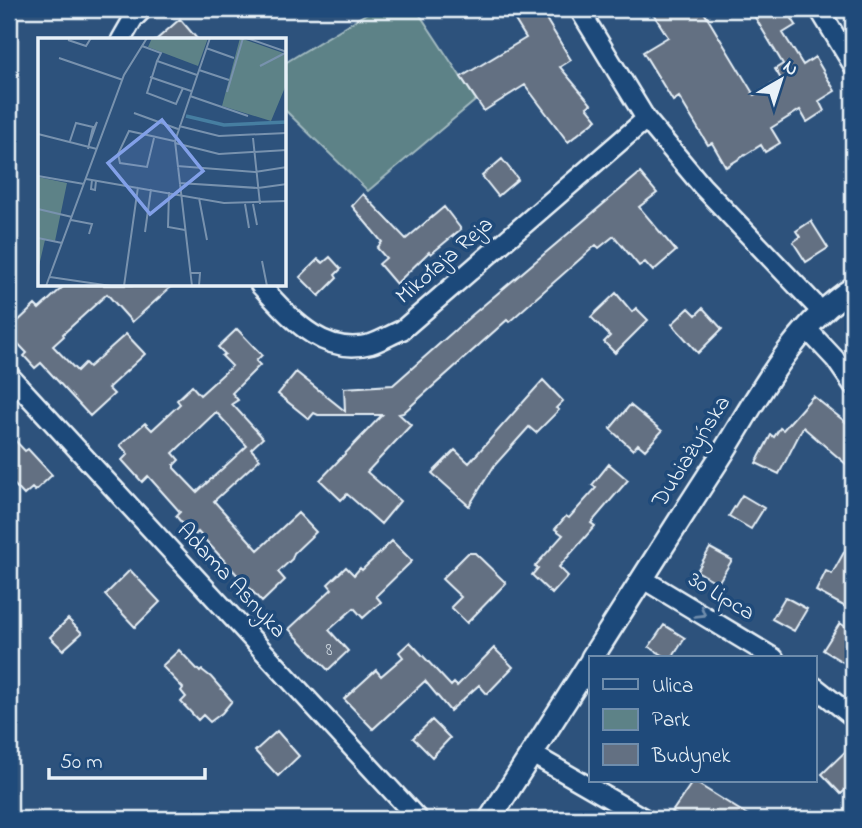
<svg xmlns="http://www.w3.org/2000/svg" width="862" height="828" viewBox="0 0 862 828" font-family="'Indie Flower',sans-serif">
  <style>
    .green { fill: #5d8287; stroke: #a2bac0; stroke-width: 2 }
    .building { fill: #637082; stroke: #e8f1f8; stroke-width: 2; fill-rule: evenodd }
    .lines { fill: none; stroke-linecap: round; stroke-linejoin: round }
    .minor-casing { stroke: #e8f1f8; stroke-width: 23 }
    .tertiary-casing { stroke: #e8f1f8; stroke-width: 26 }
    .minor { stroke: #1f4a7a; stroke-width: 18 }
    .tertiary { stroke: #1f4a7a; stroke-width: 21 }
    .oneway { stroke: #6f8dac }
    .labels { text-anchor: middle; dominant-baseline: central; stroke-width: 7; stroke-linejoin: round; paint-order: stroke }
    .number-label { font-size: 19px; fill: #c7d1da }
    .street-label { font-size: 23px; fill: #e8f1f8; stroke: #1f4a7a }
    .inset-river { fill: none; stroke: #467ea1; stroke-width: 3.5 }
    .inset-road { fill: none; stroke: #7892ae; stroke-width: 2 }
    .view { fill: #82a0e8; fill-opacity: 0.15; stroke: #82a0e8; stroke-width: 3.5 }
    .inset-edge { fill: none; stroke: #e8f1f8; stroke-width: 3.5 }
  </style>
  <rect width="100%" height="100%" fill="#2d527c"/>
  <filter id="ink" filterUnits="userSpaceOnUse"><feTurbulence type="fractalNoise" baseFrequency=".0143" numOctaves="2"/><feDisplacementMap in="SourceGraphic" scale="14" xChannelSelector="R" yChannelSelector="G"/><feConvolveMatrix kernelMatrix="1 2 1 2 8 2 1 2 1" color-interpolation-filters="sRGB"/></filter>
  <g filter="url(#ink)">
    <path class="green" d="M 374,9 L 416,9 L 476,100 L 368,191 L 285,110 L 285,63 Z"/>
    <path class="building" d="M 508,9 L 540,9 L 571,60 L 560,67 L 591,104 L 587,107 L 597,119 L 568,142 L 525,85 L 484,111 L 461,77 L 526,38 Z
      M 650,9 L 702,9 L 754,95 L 781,79 L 775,69 L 783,64 L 750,9 L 786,9 L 796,25 L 783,33 L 803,65 L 815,57 L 835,91 L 819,101 L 824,111 L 807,122 L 800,110 L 771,128 L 780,143 L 765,152 L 761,145 L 726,167 L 712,143 L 708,145 L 679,97 L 673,101 L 643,52 L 668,37 Z
      M 180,19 L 198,40 L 156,40 Z
      M 502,159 L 518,179 L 498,196 L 482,176 Z
      M 640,173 L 657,193 L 639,207 L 676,251 L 653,271 L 645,262 L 639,266 L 614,236 L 599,248 L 596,245 L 509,322 L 507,320 L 403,413 L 399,414 L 411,425 L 367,472 L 400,501 L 381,524 L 347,494 L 341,500 L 320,480 L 382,415 L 318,415 L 314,413 L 309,419 L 278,394 L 296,372 L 345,411 L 344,388 L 393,385 L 472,315 Z
      M 363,194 L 406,239 L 444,207 L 461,229 L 431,254 L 429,252 L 396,284 L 379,264 L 386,258 L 377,248 L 382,242 L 352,206 Z
      M 811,221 L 828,248 L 806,262 L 793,242 L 800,237 L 796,231 Z
      M 330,257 L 341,269 L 335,275 L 337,278 L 319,296 L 300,277 L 318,259 L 323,263 Z
      M 65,285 L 173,285 L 132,322 L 107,294 L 63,334 L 64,336 L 53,346 L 77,371 L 85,363 L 89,367 L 126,334 L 145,354 L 108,388 L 114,394 L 90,416 L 41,363 L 35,368 L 24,356 L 27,353 L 9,334 L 9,330 L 35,305 L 39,309 Z
      M 616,293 L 632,312 L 636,308 L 648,320 L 615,353 L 604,342 L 610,336 L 591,317 Z
      M 689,308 L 696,315 L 703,308 L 722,329 L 698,353 L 672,324 Z
      M 237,329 L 262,355 L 256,361 L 260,365 L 232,393 L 238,400 L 232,404 L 263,438 L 251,449 L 260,459 L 214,501 L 258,550 L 298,513 L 316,532 L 294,553 L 292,559 L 278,572 L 285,580 L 262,602 L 198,532 L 194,536 L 186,528 L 176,516 L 180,512 L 148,476 L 142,482 L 122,460 L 128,454 L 120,445 L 145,423 L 152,430 L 180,404 L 177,400 L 192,386 L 200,395 L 232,366 L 222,356 L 225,354 L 218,347 ZM 216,412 L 247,446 L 197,492 L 174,468 L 174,465 L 179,460 L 173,453 Z
      M 543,380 L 563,401 L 556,408 L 559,410 L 536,433 L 529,427 L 494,466 L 469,506 L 432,473 L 455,450 L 469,463 Z
      M 813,396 L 853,428 L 853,470 L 803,427 L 779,474 L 756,463 L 771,435 L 774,437 L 780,428 L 783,430 Z
      M 630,405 L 662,431 L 645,450 L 638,444 L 633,450 L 610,429 Z
      M 9,434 L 25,451 L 28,449 L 52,475 L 35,491 L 32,488 L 24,495 L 9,479 Z
      M 609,464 L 628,480 L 591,523 L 595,526 L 559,567 L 568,576 L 552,594 L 532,575 L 538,568 L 535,566 L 563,535 L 555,529 L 566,516 L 569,518 L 596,488 L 592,485 Z
      M 742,495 L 764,508 L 751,529 L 729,516 Z
      M 853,536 L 853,611 L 816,591 L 826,571 L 832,574 Z
      M 392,541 L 412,561 L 376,596 L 381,602 L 363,618 L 354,608 L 329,630 L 348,651 L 328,670 L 289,629 L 332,589 L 328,584 L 346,567 L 354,575 L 360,568 L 362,570 Z
      M 710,548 L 732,560 L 718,583 L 697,571 Z
      M 468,553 L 475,553 L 506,583 L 467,623 L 451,607 L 461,597 L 442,579 Z
      M 130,570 L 160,602 L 135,627 L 105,595 Z
      M 785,597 L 807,609 L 794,631 L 772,619 Z
      M 68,619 L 82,633 L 63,650 L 50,637 Z
      M 840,623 L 853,632 L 853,653 L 846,664 L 823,650 Z
      M 664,625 L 685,638 L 672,658 L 668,658 L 649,647 Z
      M 410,642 L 451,686 L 454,683 L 457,686 L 494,648 L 513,667 L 487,694 L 479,685 L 450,711 L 425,681 L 373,729 L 344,699 L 376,670 L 381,676 L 403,657 L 399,652 Z
      M 179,650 L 200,672 L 202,670 L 211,677 L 232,701 L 222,713 L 210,722 L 203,715 L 198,720 L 181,702 L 186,697 L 181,691 L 183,688 L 162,666 Z
      M 432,720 L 450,738 L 432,757 L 413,738 Z
      M 277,731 L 299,756 L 278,776 L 255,751 Z
      M 853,744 L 853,783 L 841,794 L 822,774 Z
      M 693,781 L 754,819 L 683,819 L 672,812 Z"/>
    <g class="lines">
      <g class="minor-casing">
        <path id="minor" d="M 579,9 L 646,119 L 702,186 L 821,311
          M 819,9 L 853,65
          M 121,40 L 133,19 L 143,9
          M 260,285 C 290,317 322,357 371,344 C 381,341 392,334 402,330 L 646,119
          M 806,328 L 835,359 L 853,385
          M 9,375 L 418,819
          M 643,579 L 774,658
          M 815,687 L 853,717
          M 532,754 L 645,819"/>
      </g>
      <g class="tertiary-casing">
        <path id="tertiary" d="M 592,658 C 634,592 676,525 719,459 C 757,399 792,327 853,288
          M 490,819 L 591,661"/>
      </g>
      <use href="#minor" class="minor"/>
      <use href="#tertiary" class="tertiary"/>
    </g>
    <defs><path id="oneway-chevron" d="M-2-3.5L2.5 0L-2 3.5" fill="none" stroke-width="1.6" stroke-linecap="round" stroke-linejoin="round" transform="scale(1.75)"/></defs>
    <use class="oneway" href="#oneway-chevron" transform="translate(701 613) rotate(31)"/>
  </g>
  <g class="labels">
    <g class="number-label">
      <text x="329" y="650">8</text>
    </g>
    <g class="street-label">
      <text transform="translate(445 261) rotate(-41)">Mikołaja Reja</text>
      <text transform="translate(692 452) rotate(-58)">Dubiażyńska</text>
      <text transform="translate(231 581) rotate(47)">Adama Asnyka</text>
      <text transform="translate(721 597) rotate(31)">30 Lipca</text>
    </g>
  </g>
  <g transform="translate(38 38)">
    <rect width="248" height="248" fill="#2d527c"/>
    <path d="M 114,0 L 170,0 L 160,28 L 110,9 ZM 202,0 L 248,16 L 248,47 L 233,83 L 184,68 ZM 0,139 L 29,145 L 17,203 L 7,202 L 0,232 Z" fill="#5d8287"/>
    <path class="inset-river" d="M 148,78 L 186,87 L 249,84"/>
    <path class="inset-road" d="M 209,0 L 249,14M 30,2 L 48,8 L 53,0M 104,8 L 123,15 L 119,23 L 159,37M 168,10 L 196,20M 21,20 L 85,42M 119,23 L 109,55 L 138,66 L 145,50M 222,28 L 249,14M 161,32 L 191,42M 112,39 L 153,53M 189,54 L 205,0M 152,58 L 210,78M 96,75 L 140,91M 141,88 L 181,98 L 249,95M 0,96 L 59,111M 116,100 L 109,129 L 82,125 L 80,116 L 91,93 L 136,103M 215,100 L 222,166M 32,103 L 38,85 L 55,89 L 50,111M 52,104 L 59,84 L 56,90M 137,105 L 181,116 L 249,112M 139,128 L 217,134 L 249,129M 0,138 L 46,146M 48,141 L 186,165 L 249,163M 54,142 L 53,151 L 57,152 L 58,143M 141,145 L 220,150 L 249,146M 131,154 L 130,189 L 147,192M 161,160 L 169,202M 207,166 L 211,190M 215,166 L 219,187M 0,171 L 34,179M 33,182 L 54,186 L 51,196M 107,194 L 113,151M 0,200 L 24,205M 224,223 L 229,248M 152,235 L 162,235 L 161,248M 12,239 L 73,248M 8,248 L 86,37 L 109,0M 86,248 L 100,149M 154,248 L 137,103 L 172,0"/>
    <path class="view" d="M 124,82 L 165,133 L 112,176 L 70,125 Z"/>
    <rect width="248" height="248" class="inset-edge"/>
  </g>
  <rect width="862" height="828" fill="none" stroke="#1f4a7a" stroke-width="35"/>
  <rect x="18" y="18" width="827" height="793" fill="none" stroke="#e8f1f8" stroke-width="2.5" filter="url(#ink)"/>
  <rect x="589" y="656" width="228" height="126" fill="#1f4a7a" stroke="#6f8dac" stroke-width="2"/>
  <rect x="603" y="679" width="35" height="10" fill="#1f4a7a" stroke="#6f8dac" stroke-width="2"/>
  <text x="652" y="692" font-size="21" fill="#e8f1f8">Ulica</text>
  <rect x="603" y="709" width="35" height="21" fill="#5d8287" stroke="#6f8dac" stroke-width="2"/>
  <text x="652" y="726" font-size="21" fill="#e8f1f8">Park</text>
  <rect x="603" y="744" width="35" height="21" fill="#637082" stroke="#6f8dac" stroke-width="2"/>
  <text x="652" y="762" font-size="21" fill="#e8f1f8">Budynek</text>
  <g transform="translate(781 80) rotate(39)" stroke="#1f4a7a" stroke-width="5" paint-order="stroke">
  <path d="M0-5L12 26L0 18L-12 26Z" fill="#e8f1f8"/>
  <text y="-10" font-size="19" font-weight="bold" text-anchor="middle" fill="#e8f1f8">N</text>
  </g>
  <path d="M49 768v10h156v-10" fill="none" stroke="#e8f1f8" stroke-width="3.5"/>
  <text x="60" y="768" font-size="21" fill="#e8f1f8" stroke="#1f4a7a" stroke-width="5" paint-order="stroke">50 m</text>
</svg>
